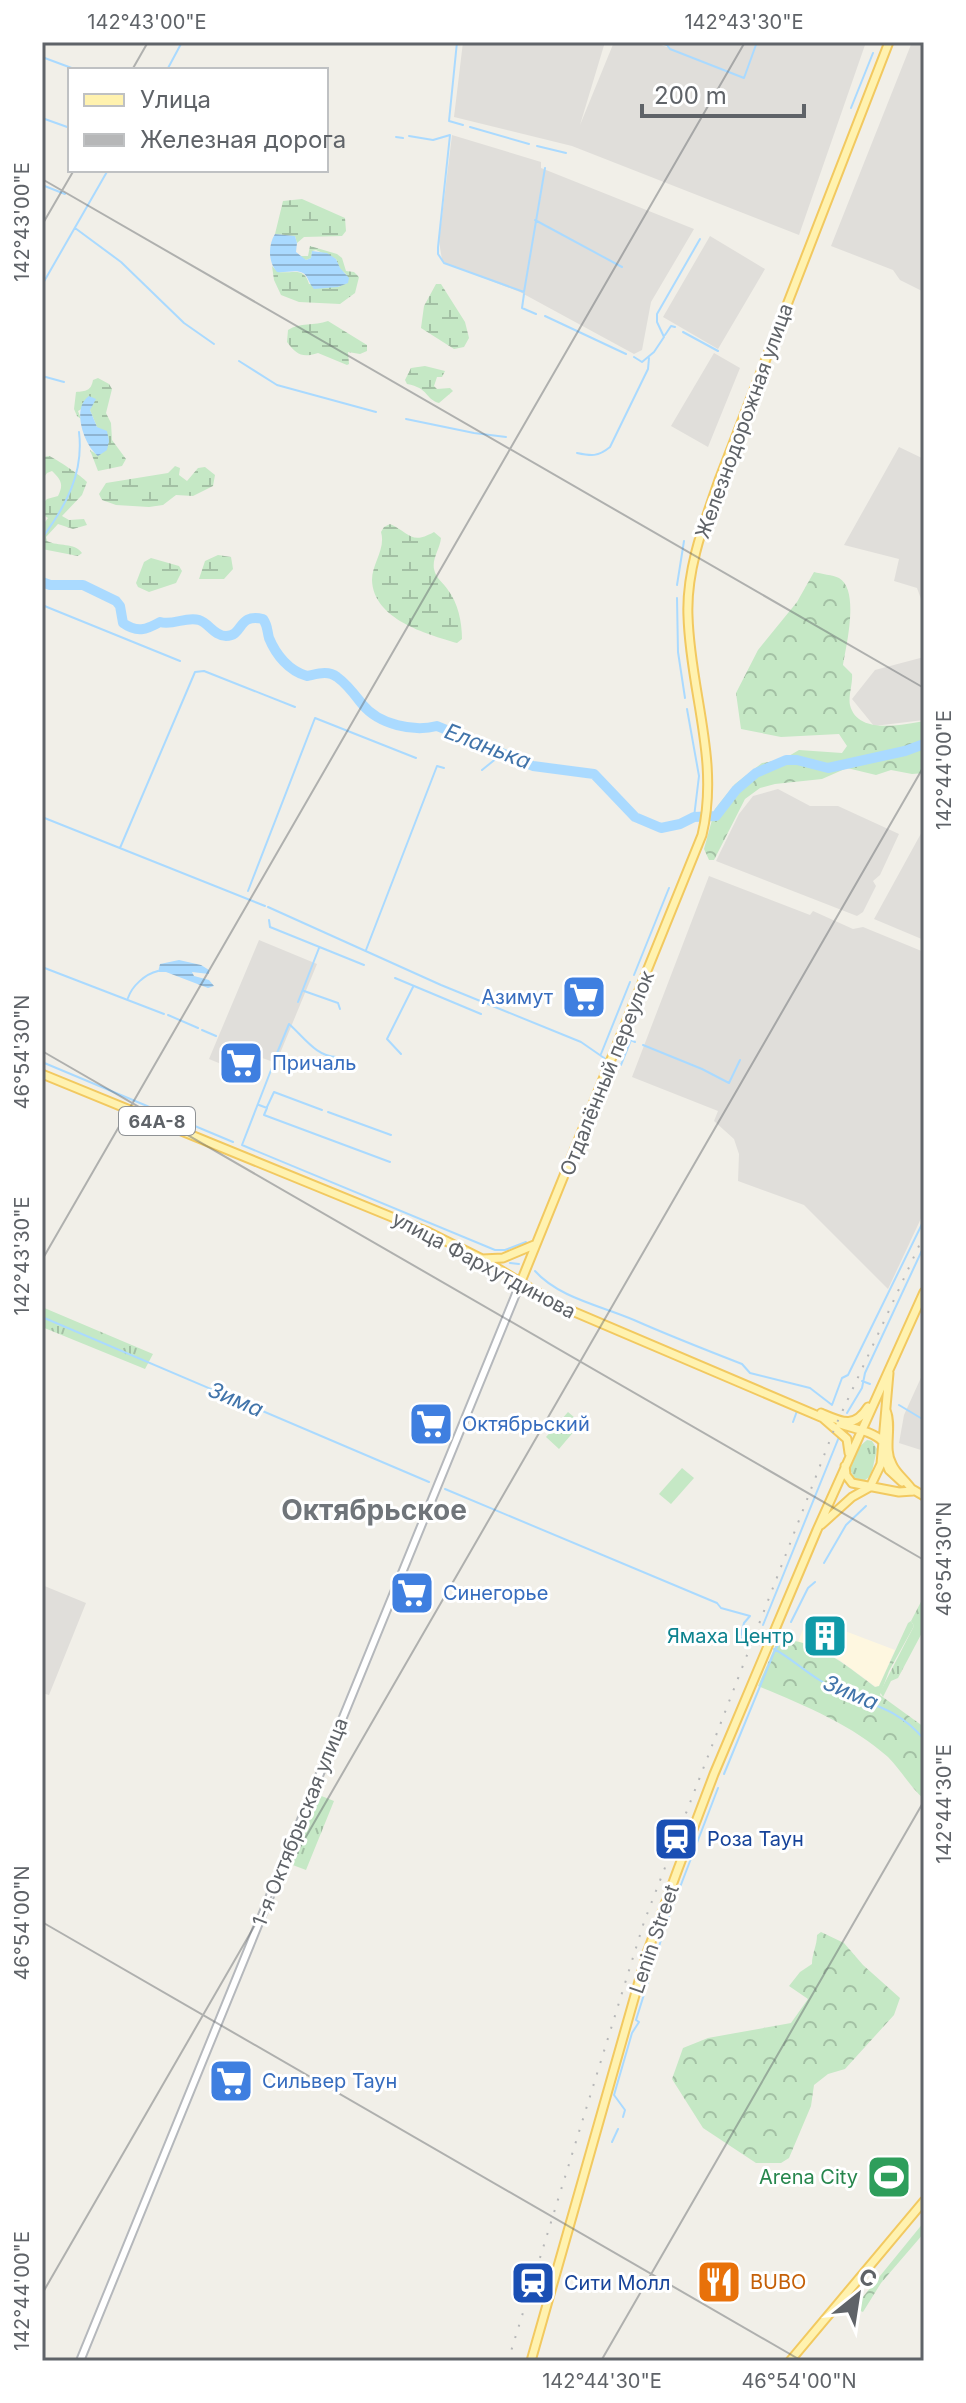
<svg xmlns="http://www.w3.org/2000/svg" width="966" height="2403" viewBox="0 0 966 2403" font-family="Inter,sans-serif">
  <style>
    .commercial { fill: #fef7e0 }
    .industrial { fill: #e0deda }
    .grass { fill: url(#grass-tufts) }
    .forest { fill: url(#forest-crowns) }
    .wetland { fill: url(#wetland-marsh) }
    .pitch { fill: #c5e8c5 }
    .water { fill: url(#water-rules) }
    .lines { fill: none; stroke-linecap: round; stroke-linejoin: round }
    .stream { stroke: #aadaff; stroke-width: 2 }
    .river { stroke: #aadaff; stroke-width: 10 }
    .minor-casing { stroke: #b5b8bc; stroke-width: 10 }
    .major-casing { stroke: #f2c960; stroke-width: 11 }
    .minor { stroke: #fff; stroke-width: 6 }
    .major { stroke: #fff2af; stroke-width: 7 }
    .rail { stroke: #b6b7b8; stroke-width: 2; stroke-dasharray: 2 10; stroke-linecap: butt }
    .ticks { fill: none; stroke: #5f6368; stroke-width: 2; stroke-opacity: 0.45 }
    .labels { text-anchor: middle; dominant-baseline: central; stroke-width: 6; stroke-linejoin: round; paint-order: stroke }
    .shield { fill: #fff; stroke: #8f9295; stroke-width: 2 }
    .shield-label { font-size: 18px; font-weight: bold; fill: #5f6368 }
    .street-label { font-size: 20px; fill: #5f6368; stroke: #fff }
    .shop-label { font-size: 20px; fill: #366cbe; stroke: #fff; text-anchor: start }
    .culture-label { font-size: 20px; fill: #0d838f; stroke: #fff; text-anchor: end }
    .transit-label { font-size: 20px; fill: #164399; stroke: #fff; text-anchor: start }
    .leisure-label { font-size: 20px; fill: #27864d; stroke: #fff; text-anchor: end }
    .food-label { font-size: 20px; fill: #c56008; stroke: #fff; text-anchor: start }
    .water-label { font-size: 22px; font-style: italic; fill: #4174aa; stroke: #fff }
    .district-label { font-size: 28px; font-weight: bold; fill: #70757a; stroke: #fff }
    .neatline { fill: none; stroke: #5f6368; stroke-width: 3 }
    .ticks-label { font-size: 20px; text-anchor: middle; fill: #5f6368 }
  </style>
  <defs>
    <pattern id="grass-tufts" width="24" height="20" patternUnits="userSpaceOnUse" patternTransform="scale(2)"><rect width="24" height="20" fill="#c5e8c5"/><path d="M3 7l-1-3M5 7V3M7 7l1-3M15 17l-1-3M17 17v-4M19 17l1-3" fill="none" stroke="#a3c0a4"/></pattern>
    <pattern id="forest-crowns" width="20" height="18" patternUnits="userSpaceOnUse" patternTransform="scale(2)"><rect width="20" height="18" fill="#c5e8c5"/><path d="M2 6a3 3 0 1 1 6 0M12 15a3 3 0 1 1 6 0" fill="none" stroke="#a3c0a4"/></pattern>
    <pattern id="wetland-marsh" width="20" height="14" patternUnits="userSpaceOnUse" patternTransform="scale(2)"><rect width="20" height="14" fill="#c5e8c5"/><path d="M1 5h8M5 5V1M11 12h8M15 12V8" fill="none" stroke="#a3c0a4"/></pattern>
    <pattern id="water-rules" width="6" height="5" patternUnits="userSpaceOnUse" patternTransform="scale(2)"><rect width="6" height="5" fill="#aadaff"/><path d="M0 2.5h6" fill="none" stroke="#8eb4d2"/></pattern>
  </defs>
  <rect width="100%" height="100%" fill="#f1efe8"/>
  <path class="commercial" d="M 808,1617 L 895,1650 L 879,1686 L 876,1687 L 838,1659 L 798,1642 Z"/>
  <path class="industrial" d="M 463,42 L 605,42 L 580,125 L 614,42 L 652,42 L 667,47 L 669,42 L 866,42 L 799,235 L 572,146 L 454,117 Z
    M 912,42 L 924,42 L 924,292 L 900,280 L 893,270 L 831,246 Z
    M 452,135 L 541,162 L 541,168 L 694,229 L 651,302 L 642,350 L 634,354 L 520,292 L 445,263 L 442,260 L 439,241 Z
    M 710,236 L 765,269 L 718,349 L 663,317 Z
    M 714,353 L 740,368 L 708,447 L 671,426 Z
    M 899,447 L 924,459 L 924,607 L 917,588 L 894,581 L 899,559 L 844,545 Z
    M 924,657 L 924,720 L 874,726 L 852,699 L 875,670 Z
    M 778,789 L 810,806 L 838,806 L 899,834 L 880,875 L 873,881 L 876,886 L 863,912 L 857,916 L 716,861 L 739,814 L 753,796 Z
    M 924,828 L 924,940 L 874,919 Z
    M 709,876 L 810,915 L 813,911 L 853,929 L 863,927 L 924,952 L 924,1212 L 888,1289 L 804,1205 L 738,1181 L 739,1154 L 734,1139 L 714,1121 L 718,1111 L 632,1077 Z
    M 259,940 L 317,964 L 276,1063 L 235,1048 L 226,1066 L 209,1059 Z
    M 924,1371 L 924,1451 L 899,1443 L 904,1415 Z
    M 42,1585 L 86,1603 L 49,1695 L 42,1693 Z"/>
  <path class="grass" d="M 42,1307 L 153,1354 L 145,1369 L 42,1327 Z
    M 568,1412 L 581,1423 L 559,1449 L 546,1437 Z
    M 867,1440 L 872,1441 L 877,1449 L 871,1476 L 862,1482 L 854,1478 L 850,1469 L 860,1446 Z
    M 924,1596 L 924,1629 L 898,1678 L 891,1681 L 883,1697 L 880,1692 L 914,1626 L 911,1621 Z
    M 319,1795 L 334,1801 L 306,1870 L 290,1864 Z"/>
  <path class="forest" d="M 814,572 C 821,574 833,575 839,578 C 860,590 846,646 843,665 L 852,674 C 853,683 848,697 850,705 C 857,735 903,725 924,721 L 924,773 L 912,774 L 891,770 L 876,775 L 847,768 L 822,779 L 775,784 L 760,788 L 745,799 L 714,860 L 709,860 L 704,849 L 715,809 L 735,784 L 762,763 L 782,760 L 799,750 L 842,753 L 847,746 L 839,734 L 781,737 L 741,729 L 736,693 L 758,650 L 797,602 Z
    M 911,1621 L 914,1626 L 889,1671 L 880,1695 L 924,1727 L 924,1799 C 910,1787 901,1770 888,1757 C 853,1725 802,1704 758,1686 L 777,1642 C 808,1633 851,1669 875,1687 L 879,1686 L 908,1623 Z
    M 821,1932 L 844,1943 L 863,1965 L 900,1998 L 894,2015 L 845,2069 L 828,2074 L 814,2085 L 811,2106 L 789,2158 L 781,2163 L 756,2163 L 703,2128 L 672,2079 L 683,2048 L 708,2038 L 791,2023 L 808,1999 L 789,1986 L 800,1972 L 812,1964 C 812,1953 817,1946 817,1935 Z
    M 924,2222 L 924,2233 L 881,2283 L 863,2312 L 858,2310 L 858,2303 Z"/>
  <path class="wetland" d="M 302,199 L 345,218 L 346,231 L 342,236 L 304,237 L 297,243 L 295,236 L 275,234 L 283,201 Z
    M 310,246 L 337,254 L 342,258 L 346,271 L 354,272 L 359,277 L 355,293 L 340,304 L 299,302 L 281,295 L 274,280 L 272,266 L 278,272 C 293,274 304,266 309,284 L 338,287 L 347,283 L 346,274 L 340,269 L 336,259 L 316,250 L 312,251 L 311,258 L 306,260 L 298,256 L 308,256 Z
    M 436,284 L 441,284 L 465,322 L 469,338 L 464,347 L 454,349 L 421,328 L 424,306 Z
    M 328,321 L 367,345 L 367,351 L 360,354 L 348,352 L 349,364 L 347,365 L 318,353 C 302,358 297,355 287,342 L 288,330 C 300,322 314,326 328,321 Z
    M 425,366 L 445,371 L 442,377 L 437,377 L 434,386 L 437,389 L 450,388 L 453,391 L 439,403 C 425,399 429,388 407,384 L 405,380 L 411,368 Z
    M 98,378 L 109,384 L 112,389 L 106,413 L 111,423 L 112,440 L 126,459 L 122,466 L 98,471 L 90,450 L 99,456 L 97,427 L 90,410 L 92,403 L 78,411 L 81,419 L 77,416 L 74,409 L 76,392 C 86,391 91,391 93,380 Z
    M 49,456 C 55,458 83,477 87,482 L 82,495 L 62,516 L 69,520 L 84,519 L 87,525 L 73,529 L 58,524 L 46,537 L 47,541 C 59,547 74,542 82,553 L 78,556 L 42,549 L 42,526 L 48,518 L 42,514 L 42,504 L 47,499 L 58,496 C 64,484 61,480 52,471 L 47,473 L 42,480 L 42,457 Z
    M 175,466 L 180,468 L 179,475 L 187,481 L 198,468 L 205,467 L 215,475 L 213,486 L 193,496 L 176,495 L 163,505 L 149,507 L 116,505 L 102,500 L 99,494 L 106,483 L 168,473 Z
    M 390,524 C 410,533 411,545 434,532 L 441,538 C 440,549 432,558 434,569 C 436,579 443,582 448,590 C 458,603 462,622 462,639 L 457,643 C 426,634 373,619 372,580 C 372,564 386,549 381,532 L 384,527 Z
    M 218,555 L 231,557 L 233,569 L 224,579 L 199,579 L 205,561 Z
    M 151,558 L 179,566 L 182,571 L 176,583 L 149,592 L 138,587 L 136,583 L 144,562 Z"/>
  <path class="pitch" d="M 682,1468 L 694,1478 L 671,1504 L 659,1494 Z"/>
  <path class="water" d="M 275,234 L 295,236 L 297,243 L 296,252 L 306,260 L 311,258 L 312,251 L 327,253 L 336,259 L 340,268 L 349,278 L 348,283 L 338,287 L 314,289 C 309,284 308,276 303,273 C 297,269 285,273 277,272 C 268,262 268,245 275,234 Z
    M 89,396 L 96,399 L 90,410 L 97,427 L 107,431 L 109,441 L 107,450 L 98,456 C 84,445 71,408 89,396 Z
    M 179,960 L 201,965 L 209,970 L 209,974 L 192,972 L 194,976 L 209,980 L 214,986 L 208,988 L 166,972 L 158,972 L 160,964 Z"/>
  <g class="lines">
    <path class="stream" d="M 457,42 L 449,121 L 463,125
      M 658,42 L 667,45 L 670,49 L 744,78 L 757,42
      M 876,44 L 877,42
      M 42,57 L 77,70
      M 167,70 L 182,42
      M 851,108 L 873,53
      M 42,118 L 70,128
      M 470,127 L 529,144
      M 409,136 L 433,140 L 450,135 L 438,247 L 438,254 L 444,263 L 524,292 L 545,168
      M 396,137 L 403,138
      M 537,146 L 566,153
      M 42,185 L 65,194
      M 535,220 L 622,267
      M 75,228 L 121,262 L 184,323 L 214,344
      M 42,285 L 108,170
      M 524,294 L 522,308 L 536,314
      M 545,316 L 626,354
      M 683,332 L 718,351
      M 665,335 L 671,326 L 675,327
      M 634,357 L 642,362 L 654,352 L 664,337 L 657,322 L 657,314 L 700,239
      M 239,361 L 277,385 L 376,412
      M 42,376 L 64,382
      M 406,419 L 474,433 L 506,437
      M 577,453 C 591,456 598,457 610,447 L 648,369 L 649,358
      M 42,538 C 66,506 84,473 79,432
      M 677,585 L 684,541
      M 677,598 L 678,652 L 685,698
      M 42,605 L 180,661
      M 687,709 L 699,776 L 694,817
      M 482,770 L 503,753
      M 42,817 L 265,906
      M 120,848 L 195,672 L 204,671 L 295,707
      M 248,891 L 315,718 L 416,758
      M 268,907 L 441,985 L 581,1042 L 607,1060
      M 269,920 L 270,927 L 364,965
      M 366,950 L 437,766 L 444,768
      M 42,967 L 164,1014
      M 634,975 L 669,888
      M 395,978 L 481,1014
      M 304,991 L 338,1003 L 340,1009
      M 128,998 C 132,986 145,974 158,971
      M 298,1002 L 319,948
      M 168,1015 L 198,1028
      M 202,1030 L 216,1036
      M 643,1045 L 702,1069 L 729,1083 L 740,1060
      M 401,1054 L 387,1039 L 413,987
      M 601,1054 L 630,982
      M 275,1058 L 289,1024 C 303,1036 317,1058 338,1057
      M 42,1062 L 233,1142
      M 616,1064 L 621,1065 L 631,1040 L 635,1042
      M 273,1065 L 242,1145 L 495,1250 L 505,1250 L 526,1242
      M 259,1105 L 267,1108 L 264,1115 L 390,1162
      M 267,1107 L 274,1092 L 322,1110
      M 328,1112 L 391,1135
      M 510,1263 L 519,1264
      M 535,1271 C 559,1298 602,1306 634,1320 C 670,1336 706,1350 742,1364 L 750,1373 L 810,1388 L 832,1405 L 842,1378 L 848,1375 L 924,1220
      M 42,1317 L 429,1482
      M 862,1381 L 870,1384
      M 899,1405 L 924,1420
      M 847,1413 L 862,1388 L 865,1373 L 924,1246
      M 793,1422 L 797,1411
      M 445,1489 L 717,1603 L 721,1608 L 750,1616 L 744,1623 L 740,1638 L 745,1639
      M 824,1563 L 846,1525 L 866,1506
      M 791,1622 L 808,1588 L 815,1582
      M 763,1625 L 839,1437
      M 756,1643 L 762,1645
      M 774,1649 C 791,1658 804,1671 821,1681 C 860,1705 891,1701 924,1739
      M 724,1774 L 775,1650 L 784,1636
      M 664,1929 L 718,1788
      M 623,2117 L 625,2110 L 614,2095 L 632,2033 L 639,2022 L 636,2020 L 661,1940
      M 612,2142 L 618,2129"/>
    <path class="river" d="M 42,582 L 50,585 L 83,585 L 116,601 L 120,606 L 123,623 C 137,633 146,630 160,622 C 173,626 186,616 199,620 C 209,623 214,636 226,636 C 244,636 237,613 263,619 C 268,626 267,631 269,638 C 276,655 289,671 307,676 C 317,674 328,670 337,677 C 347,684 355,695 362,704 C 379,725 414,732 437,726 L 533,766 L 594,774 L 635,817 L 661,828 L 680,824 L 694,817 L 716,816 L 736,790 L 756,773 L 786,760 L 797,760 L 828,768 L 905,751 L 924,744"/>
    <g class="minor-casing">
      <path id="minor" d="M 80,2361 L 520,1284"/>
    </g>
    <g class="major-casing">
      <path id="major" d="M 42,1074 L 426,1231 L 482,1259 L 558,1305 L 823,1418 L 847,1439 L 849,1453
        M 482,1259 L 503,1258 L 534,1245
        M 520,1284 L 702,835 C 720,761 690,691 688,616 C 686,570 704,523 719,480 L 889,42
        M 886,1410 C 893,1427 883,1448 892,1464 C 896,1474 907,1481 913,1491
        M 821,1413 C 842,1422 854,1429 868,1407
        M 840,1424 C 854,1429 872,1431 882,1441
        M 884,1457 L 889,1470 L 902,1482
        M 845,1466 L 846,1475 L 852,1483 L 899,1492 L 913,1491
        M 912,1489 L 924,1496
        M 821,1525 L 852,1497 L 870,1487 L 881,1464 L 889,1373
        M 531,2361 L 647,1953 L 678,1869 L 714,1774 L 817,1530 L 924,1292
        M 790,2361 L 924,2201"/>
    </g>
    <use href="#minor" class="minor"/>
    <use href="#major" class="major"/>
    <path class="rail" d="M 508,2361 L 644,1922 L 835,1427 L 924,1235"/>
  </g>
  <path class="ticks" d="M 132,70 L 148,42M 42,179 L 924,688M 42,225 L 74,170M 42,1051 L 924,1560M 42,1260 L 745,42M 42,1922 L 802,2361M 42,2294 L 924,766M 601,2361 L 924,1801"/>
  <defs>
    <g id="supermarket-square" transform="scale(2.3)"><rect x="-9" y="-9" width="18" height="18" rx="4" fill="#3f7fe0" stroke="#fff"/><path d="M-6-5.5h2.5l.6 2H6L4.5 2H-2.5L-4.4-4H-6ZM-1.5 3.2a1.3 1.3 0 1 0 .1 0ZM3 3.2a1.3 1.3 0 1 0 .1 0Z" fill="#fff"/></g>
    <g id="building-square" transform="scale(2.3)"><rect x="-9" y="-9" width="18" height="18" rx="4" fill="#0f9aa8" stroke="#fff"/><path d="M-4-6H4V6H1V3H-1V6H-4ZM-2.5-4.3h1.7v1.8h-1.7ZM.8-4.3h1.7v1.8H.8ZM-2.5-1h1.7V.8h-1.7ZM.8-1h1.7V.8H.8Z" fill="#fff"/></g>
    <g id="station-square" transform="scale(2.3)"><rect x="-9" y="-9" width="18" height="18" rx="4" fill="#1a4fb4" stroke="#fff"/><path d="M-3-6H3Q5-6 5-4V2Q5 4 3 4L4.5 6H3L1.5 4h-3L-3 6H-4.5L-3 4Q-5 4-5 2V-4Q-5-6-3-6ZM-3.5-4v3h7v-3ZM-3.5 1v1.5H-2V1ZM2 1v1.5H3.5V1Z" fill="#fff"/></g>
    <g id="stadium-square" transform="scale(2.3)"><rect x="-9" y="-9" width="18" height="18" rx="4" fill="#2e9e5b" stroke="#fff"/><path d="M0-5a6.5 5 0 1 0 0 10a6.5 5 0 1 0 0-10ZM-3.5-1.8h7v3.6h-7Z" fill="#fff"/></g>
    <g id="restaurant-square" transform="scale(2.3)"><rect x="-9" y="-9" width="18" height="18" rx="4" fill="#e8710a" stroke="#fff"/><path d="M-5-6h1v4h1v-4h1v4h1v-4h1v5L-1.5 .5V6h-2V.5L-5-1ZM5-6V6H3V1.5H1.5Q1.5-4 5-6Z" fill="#fff"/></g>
  </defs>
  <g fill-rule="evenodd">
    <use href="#supermarket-square" x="584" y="997"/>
    <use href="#supermarket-square" x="241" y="1063"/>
    <use href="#supermarket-square" x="431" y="1424"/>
    <use href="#supermarket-square" x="412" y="1593"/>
    <use href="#building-square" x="825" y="1636"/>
    <use href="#station-square" x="676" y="1839"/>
    <use href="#supermarket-square" x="231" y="2081"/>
    <use href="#stadium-square" x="889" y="2177"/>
    <use href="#restaurant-square" x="719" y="2282"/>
    <use href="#station-square" x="533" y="2283"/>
  </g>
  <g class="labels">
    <rect class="shield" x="119" y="1107" width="76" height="28" rx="6"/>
    <g class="shield-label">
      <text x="157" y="1121">64А-8</text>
    </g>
    <g class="street-label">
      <text transform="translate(744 421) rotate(-70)">Железнодорожная улица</text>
      <text transform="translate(607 1073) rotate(-68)">Отдалённый переулок</text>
      <text transform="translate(484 1265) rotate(28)">улица Фархутдинова</text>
      <text transform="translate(300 1822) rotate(-68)">1-я Октябрьская улица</text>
      <text transform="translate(654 1939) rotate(-71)">Lenin Street</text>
    </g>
    <g class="shop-label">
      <text x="553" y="997" text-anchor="end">Азимут</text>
      <text x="272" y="1063">Причаль</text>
      <text x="462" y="1424">Октябрьский</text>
      <text x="443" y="1593">Синегорье</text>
      <text x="262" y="2081">Сильвер Таун</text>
    </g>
    <g class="culture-label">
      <text x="794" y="1636">Ямаха Центр</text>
    </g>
    <g class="transit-label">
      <text x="707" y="1839">Роза Таун</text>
      <text x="564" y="2283">Сити Молл</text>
    </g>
    <g class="leisure-label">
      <text x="858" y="2177">Arena City</text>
    </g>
    <g class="food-label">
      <text x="750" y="2282">BUBO</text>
    </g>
    <g class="water-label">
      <text transform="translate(488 746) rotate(21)">Еланька</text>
      <text transform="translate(236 1399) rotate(23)">Зима</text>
      <text transform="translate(851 1692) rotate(23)">Зима</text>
    </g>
    <g class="district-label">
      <text x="374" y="1510">Октябрьское</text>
    </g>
  </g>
  <rect width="966" height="2403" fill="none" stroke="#ffffff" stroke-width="88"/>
  <rect x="68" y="68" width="260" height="104" fill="#ffffff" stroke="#bfc1c3" stroke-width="2"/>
  <rect x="84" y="94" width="40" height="12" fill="#fff2af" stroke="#bfc1c3" stroke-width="2"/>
  <text x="140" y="108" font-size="24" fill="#5f6368">Улица</text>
  <rect x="84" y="134" width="40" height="12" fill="#b6b7b8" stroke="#bfc1c3" stroke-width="2"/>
  <text x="140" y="148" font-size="24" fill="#5f6368">Железная дорога</text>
  <g transform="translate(858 2295) rotate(30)" stroke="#ffffff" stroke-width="6" paint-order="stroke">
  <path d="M0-6L14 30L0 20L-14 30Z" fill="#5f6368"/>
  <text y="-12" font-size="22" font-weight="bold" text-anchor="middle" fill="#5f6368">С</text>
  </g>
  <path d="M642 104v12h162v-12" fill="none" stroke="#5f6368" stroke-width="4"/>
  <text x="654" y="104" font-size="24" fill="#5f6368" stroke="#ffffff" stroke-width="6" paint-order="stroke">200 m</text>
  <rect x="44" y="44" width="878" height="2315" class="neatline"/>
  <g class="ticks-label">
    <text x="147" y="29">142°43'00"E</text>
    <text x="744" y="29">142°43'30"E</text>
    <text transform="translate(22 222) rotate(-90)" y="7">142°43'00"E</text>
    <text transform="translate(944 770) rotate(-90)" y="7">142°44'00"E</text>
    <text transform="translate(22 1052) rotate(-90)" y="7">46°54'30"N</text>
    <text transform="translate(22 1256) rotate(-90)" y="7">142°43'30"E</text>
    <text transform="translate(944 1559) rotate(-90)" y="7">46°54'30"N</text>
    <text transform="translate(944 1804) rotate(-90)" y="7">142°44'30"E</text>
    <text transform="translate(22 1923) rotate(-90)" y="7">46°54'00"N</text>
    <text transform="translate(22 2291) rotate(-90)" y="7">142°44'00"E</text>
    <text x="602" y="2388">142°44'30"E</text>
    <text x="799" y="2388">46°54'00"N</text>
  </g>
</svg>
